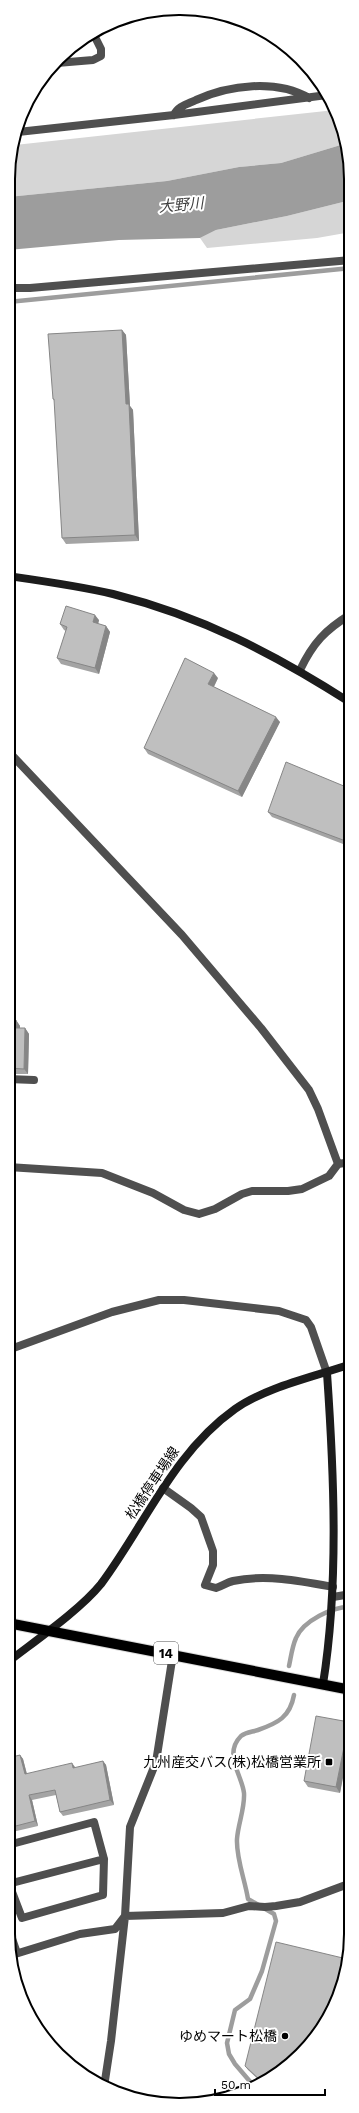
<svg xmlns="http://www.w3.org/2000/svg" width="359" height="2113" viewBox="0 0 359 2113" font-family="'Work Sans','Noto Sans JP',sans-serif">
  <style>
    .green { fill: #d6d6d6 }
    .water { fill: #9d9d9d }
    .lines { fill: none; stroke-linecap: round; stroke-linejoin: round }
    .stream { stroke: #9d9d9d; stroke-width: 4.5 }
    .primary-casing { stroke: #dbdbdb; stroke-width: 12 }
    .lane { stroke: #4f4f4f; stroke-width: 8 }
    .street { stroke: #4f4f4f; stroke-width: 8 }
    .secondary { stroke: #1c1c1c; stroke-width: 8 }
    .primary { stroke: #000; stroke-width: 10 }
    .wall { fill: #a4a4a4 }
    .shaded-wall { fill: #868686 }
    .building { fill: #bfbfbf; stroke: #868686 }
    .poi-dot { fill: #000; stroke: #fff; stroke-width: 1.5 }
    .labels { text-anchor: middle; dominant-baseline: central; stroke-width: 4; stroke-linejoin: round; paint-order: stroke }
    .shield { fill: #fff; stroke: #4c4c4c; stroke-width: 1 }
    .shield-label { font-size: 13px; font-weight: bold; fill: #000 }
    .street-label { font-size: 14px; fill: #000; stroke: #fff }
    .poi-label { font-size: 14px; fill: #000; stroke: #fff; text-anchor: end }
    .water-label { font-size: 15px; font-style: italic; fill: #3e3e3e; stroke: #fff }
    .rim { fill: none; stroke: #000; stroke-width: 2 }
  </style>
  <rect width="100%" height="100%" fill="#fff"/>
  <path class="green" d="M 335,110 L 344,144 L 281,163 L 239,167 L 167,181 L 8,197 L 8,168 L 15,145 Z
    M 351,200 L 351,232 L 317,238 L 207,248 L 200,238 L 216,230 L 287,216 Z"/>
  <path class="water" d="M 344,144 L 351,168 L 351,200 L 287,216 L 216,230 L 200,238 L 119,240 L 8,250 L 8,197 L 167,181 L 239,167 L 281,163 Z"/>
  <g class="lines">
    <path class="stream" d="M 8,302 L 351,268
      M 289,1666 C 291,1657 292,1647 296,1638 C 303,1621 333,1606 351,1607
      M 253,2085 L 235,2064 L 229,2054 L 227,2043 L 235,2010 L 250,1999 L 262,1971 L 276,1921 L 274,1914 L 248,1899 C 245,1880 236,1858 237,1839 C 238,1824 245,1808 244,1793 C 242,1775 223,1754 241,1736 C 246,1732 252,1732 258,1730 C 278,1723 290,1717 294,1695"/>
    <g class="primary-casing">
      <path id="primary" d="M 8,1623 L 351,1690"/>
    </g>
    <path class="lane" d="M 8,1079 L 34,1080
      M 8,1884 L 104,1859 L 94,1822 L 8,1845
      M 9,1884 L 22,1918 L 103,1895 L 104,1859
      M 8,1927 L 17,1953"/>
    <path class="street" d="M 57,63 L 93,60 L 101,56 L 101,49 L 94,35
      M 174,115 C 178,106 188,104 196,100 C 229,85 276,79 309,98
      M 18,132 L 174,115 L 327,95
      M 8,288 L 30,288 L 351,260
      M 300,670 C 313,643 325,630 351,614
      M 8,751 L 182,935 L 261,1028 L 309,1090 L 318,1109 L 338,1164
      M 8,1167 L 102,1173 L 153,1193 L 184,1210 L 199,1214 L 215,1209 L 242,1194 L 252,1191 L 288,1191 L 302,1189 L 329,1176 L 338,1164 L 351,1162
      M 8,1350 L 112,1312 L 159,1300 L 184,1300 L 279,1311 L 306,1320 L 311,1327 L 327,1373
      M 163,1488 L 191,1508 L 201,1517 L 213,1551 L 213,1565 L 205,1585 L 216,1588 C 222,1586 228,1582 233,1581 C 266,1574 301,1581 333,1587
      M 333,1597 L 351,1594
      M 12,1955 L 80,1934 L 115,1929 L 125,1916 L 223,1913 L 249,1906 L 265,1907 L 276,1906 L 300,1902 L 351,1883
      M 104,2087 L 111,2041 L 125,1916 L 130,1827 L 156,1762 L 173,1654"/>
    <path class="secondary" d="M 8,576 C 43,581 79,586 113,594 C 201,616 275,654 351,703
      M 8,1662 C 35,1641 80,1610 101,1584 C 145,1525 173,1453 235,1409 C 266,1387 314,1377 351,1364
      M 323,1684 C 339,1584 334,1474 327,1373"/>
    <use href="#primary" class="primary"/>
  </g>
  <path class="wall" d="M 122,330 L 126,335 L 130,406 L 133,410 L 139,541 L 66,544 L 62,538 L 55,402 L 53,399 Z
    M 99,620 L 98,624 L 106,626 L 110,632 L 99,674 L 61,664 L 57,658 L 66,631 L 64,630 L 60,624 Z
    M 218,678 L 214,687 L 280,722 L 242,797 L 148,754 L 144,748 Z
    M 351,789 L 351,847 L 272,817 L 268,812 Z
    M 16,1020 L 20,1026 L 20,1028 L 25,1028 L 29,1034 L 28,1074 L 8,1074 L 8,1021 Z
    M 351,1725 L 340,1793 L 308,1787 L 304,1781 Z
    M 20,1755 L 23,1759 L 27,1774 L 75,1768 L 103,1761 L 106,1765 L 114,1805 L 63,1816 L 60,1812 L 56,1795 L 32,1800 L 38,1826 L 8,1833 L 8,1758 Z
    M 293,2062 L 260,2081 L 248,2070 L 245,2066 Z"/>
  <path class="shaded-wall" d="M 122,330 L 126,335 L 130,406 L 133,410 L 139,541 L 135,535 L 126,404 Z
    M 95,615 L 99,620 L 97,628 L 93,622 Z
    M 106,626 L 110,632 L 99,674 L 95,668 Z
    M 214,673 L 218,678 L 212,690 L 208,684 Z
    M 276,717 L 280,722 L 242,797 L 238,791 Z
    M 16,1020 L 20,1026 L 20,1034 L 16,1028 Z
    M 25,1028 L 29,1034 L 28,1074 L 24,1069 Z
    M 349,1722 L 351,1725 L 351,1738 L 340,1793 L 336,1787 Z
    M 20,1755 L 23,1759 L 28,1779 L 25,1774 Z
    M 103,1761 L 106,1765 L 114,1805 L 110,1800 Z
    M 72,1763 L 75,1767 L 76,1773 L 73,1768 Z
    M 29,1795 L 32,1800 L 38,1826 L 35,1821 Z"/>
  <path class="building" d="M 122,330 L 126,404 L 129,404 L 135,535 L 62,538 L 54,399 L 53,399 L 48,334 Z
    M 66,606 L 95,615 L 93,622 L 106,626 L 95,668 L 57,658 L 67,627 L 60,624 Z
    M 185,658 L 214,673 L 208,684 L 276,717 L 238,791 L 144,748 Z
    M 286,762 L 351,789 L 351,843 L 268,812 Z
    M 16,1020 L 16,1028 L 25,1028 L 24,1069 L 8,1068 L 8,1021 Z
    M 316,1716 L 349,1722 L 336,1787 L 304,1781 Z
    M 20,1755 L 25,1774 L 72,1763 L 73,1768 L 103,1761 L 110,1800 L 60,1812 L 55,1790 L 29,1795 L 35,1821 L 8,1828 L 8,1758 Z
    M 276,1942 L 347,1959 L 333,2010 L 293,2062 L 261,2081 L 245,2066 Z"/>
  <g class="poi-dot">
    <rect x="325" y="1758" width="8" height="8" rx="2"/>
    <circle cx="285" cy="2036" r="4"/>
  </g>
  <g class="labels">
    <rect class="shield" x="154" y="1642" width="24" height="22" rx="3"/>
    <g class="shield-label">
      <text x="166" y="1653">14</text>
    </g>
    <g class="street-label">
      <text transform="translate(152 1483) rotate(-56)">松橋停車場線</text>
    </g>
    <g class="poi-label">
      <text x="321" y="1762">九州産交バス(株)松橋営業所</text>
      <text x="277" y="2036">ゆめマート松橋</text>
    </g>
    <g class="water-label">
      <text transform="translate(181 205) rotate(-5)">大野川</text>
    </g>
  </g>
  <path d="M0 0H359V2113H0ZM179 15H180A164 164 0 0 1 344 179V1934A164 164 0 0 1 180 2098H179A164 164 0 0 1 15 1934V179A164 164 0 0 1 179 15Z" fill="#fff" fill-rule="evenodd"/>
  <path class="rim" d="M179 15H180A164 164 0 0 1 344 179V1934A164 164 0 0 1 180 2098H179A164 164 0 0 1 15 1934V179A164 164 0 0 1 179 15Z"/>
  <path d="M215 2089v6h110v-6" fill="none" stroke="#000000" stroke-width="2"/>
  <text x="221" y="2089" font-size="12" fill="#000000" stroke="#ffffff" stroke-width="3" paint-order="stroke">50 m</text>
</svg>
